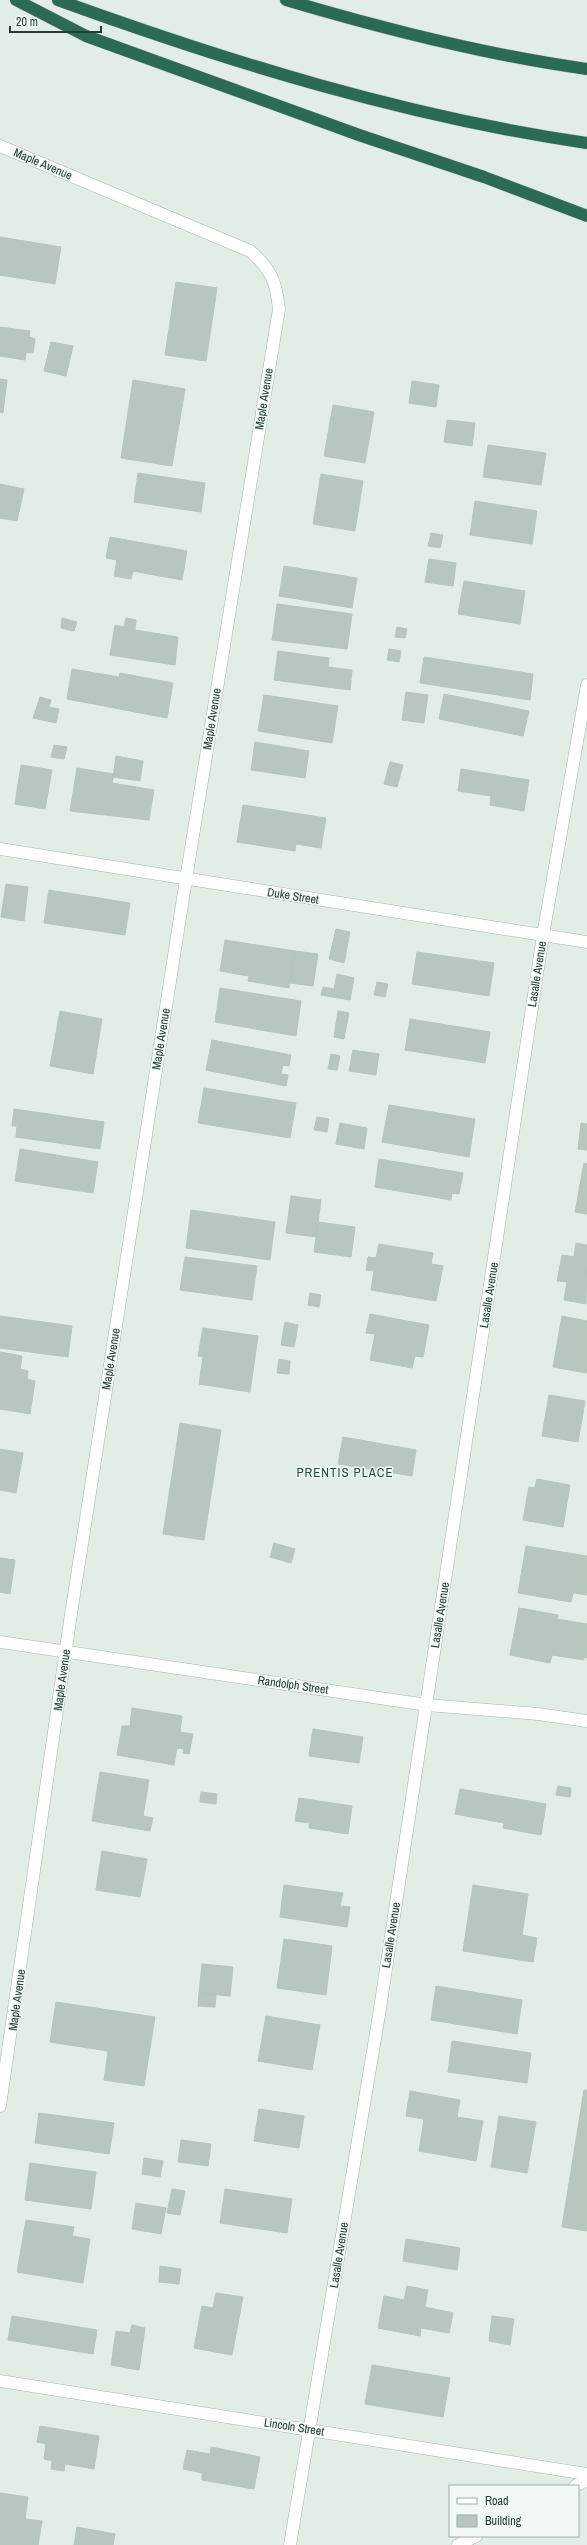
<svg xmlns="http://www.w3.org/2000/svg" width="587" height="2545" viewBox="0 0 587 2545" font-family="'Archivo Narrow',sans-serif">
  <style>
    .building { fill: #b7c7be; stroke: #b4c6bb }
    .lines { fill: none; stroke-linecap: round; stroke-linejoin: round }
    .minor-casing { stroke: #a4b5ac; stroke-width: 13 }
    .tertiary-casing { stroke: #a4b5ac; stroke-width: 13 }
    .motorway-casing { stroke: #c1c9c5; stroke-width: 13 }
    .minor { stroke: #fff; stroke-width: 12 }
    .tertiary { stroke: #fff; stroke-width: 12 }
    .motorway { stroke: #2c6b53; stroke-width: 12 }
    .labels { text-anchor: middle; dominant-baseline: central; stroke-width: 3; stroke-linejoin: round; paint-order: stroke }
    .street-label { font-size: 12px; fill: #213e31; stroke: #f2f9f5 }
    .neighbourhood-label { font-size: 13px; letter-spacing: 1px; fill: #1c513b; stroke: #f2f9f5 }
  </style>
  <rect width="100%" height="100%" fill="#e2ede6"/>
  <path class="building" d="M 0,237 L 61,247 L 55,284 L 0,275 Z
    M 176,282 L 217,288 L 206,361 L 165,355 Z
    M 0,327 L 30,331 L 29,337 L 35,339 L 33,353 L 26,352 L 25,360 L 0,356 Z
    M 51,342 L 73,346 L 66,376 L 44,371 Z
    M 0,379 L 7,380 L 3,413 L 0,412 Z
    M 133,380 L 185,389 L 172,466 L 121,458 Z
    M 412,381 L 439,385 L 436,407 L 409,403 Z
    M 333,405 L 374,412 L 365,463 L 324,456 Z
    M 447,420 L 475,423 L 472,446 L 444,442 Z
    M 488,445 L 546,453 L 541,485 L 483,477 Z
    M 138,473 L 205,483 L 201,512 L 134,502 Z
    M 321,474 L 363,481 L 355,531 L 313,524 Z
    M 0,484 L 24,489 L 17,521 L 0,518 Z
    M 475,501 L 537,511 L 532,544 L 470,535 Z
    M 431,533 L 443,535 L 440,548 L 428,546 Z
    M 110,537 L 187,551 L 182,580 L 133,571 L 131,579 L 114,576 L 117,560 L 106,558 Z
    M 429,559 L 456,563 L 453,586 L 425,582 Z
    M 284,566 L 357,578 L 352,608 L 279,596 Z
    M 464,581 L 525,591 L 520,624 L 458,614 Z
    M 277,604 L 352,614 L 347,649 L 272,640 Z
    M 62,618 L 77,622 L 74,631 L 61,628 Z
    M 126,618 L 136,620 L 135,630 L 178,637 L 175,665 L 110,655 L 115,625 L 124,627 Z
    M 397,627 L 407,629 L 405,638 L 395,637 Z
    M 389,649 L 401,651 L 399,662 L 387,660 Z
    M 278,651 L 329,658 L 328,667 L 352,670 L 350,690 L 274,680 Z
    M 424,657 L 533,674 L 530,700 L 420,683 Z
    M 72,669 L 119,677 L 120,673 L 173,683 L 167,718 L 67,699 Z
    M 406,692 L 428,695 L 424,723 L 402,720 Z
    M 444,694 L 529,711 L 523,736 L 439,719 Z
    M 264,695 L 338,706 L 332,743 L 258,731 Z
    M 40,697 L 51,700 L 49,707 L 59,709 L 56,723 L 33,718 Z
    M 255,742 L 309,751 L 305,778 L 251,770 Z
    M 54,745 L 67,747 L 64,759 L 51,757 Z
    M 116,756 L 143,761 L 140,781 L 113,777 Z
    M 390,762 L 403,765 L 397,787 L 384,784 Z
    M 21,765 L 52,770 L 45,809 L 15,804 Z
    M 77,768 L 114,774 L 112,783 L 154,790 L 149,820 L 70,811 Z
    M 461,769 L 529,780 L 524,811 L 490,805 L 491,796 L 458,791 Z
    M 243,805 L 326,818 L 321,848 L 296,844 L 295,851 L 237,842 Z
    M 6,884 L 28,887 L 24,921 L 1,917 Z
    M 49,890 L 130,903 L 125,935 L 44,923 Z
    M 336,929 L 350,932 L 344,963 L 329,959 Z
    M 225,940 L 295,951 L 289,988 L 248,981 L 249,976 L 220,971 Z
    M 295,951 L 318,954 L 313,986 L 290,983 Z
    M 417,952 L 494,963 L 489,996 L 412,984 Z
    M 337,974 L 354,978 L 350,1000 L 321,995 L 323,987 L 334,989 Z
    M 377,982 L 388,984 L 385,997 L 374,995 Z
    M 220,988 L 301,1001 L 296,1036 L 215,1022 Z
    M 60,1011 L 102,1019 L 93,1074 L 50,1066 Z
    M 338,1011 L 349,1013 L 344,1039 L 334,1037 Z
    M 410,1019 L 490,1032 L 485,1063 L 405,1050 Z
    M 212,1040 L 291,1055 L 289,1066 L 283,1065 L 281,1074 L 288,1075 L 286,1086 L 206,1070 Z
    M 353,1050 L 379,1054 L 376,1075 L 349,1071 Z
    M 331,1054 L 340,1056 L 337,1070 L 328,1069 Z
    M 204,1088 L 296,1103 L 290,1138 L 198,1123 Z
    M 389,1105 L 475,1119 L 469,1157 L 382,1142 Z
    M 14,1109 L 104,1122 L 100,1149 L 16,1137 L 17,1126 L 12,1126 Z
    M 317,1117 L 329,1119 L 327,1132 L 314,1130 Z
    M 340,1123 L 367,1128 L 364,1149 L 336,1144 Z
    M 581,1123 L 587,1124 L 587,1150 L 578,1149 Z
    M 20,1149 L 98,1162 L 93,1193 L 15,1181 Z
    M 379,1159 L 463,1173 L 459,1194 L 452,1193 L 451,1200 L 375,1187 Z
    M 584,1163 L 587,1164 L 587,1214 L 575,1212 Z
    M 291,1196 L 321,1200 L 316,1237 L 286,1233 Z
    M 191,1210 L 275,1222 L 270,1260 L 186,1248 Z
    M 318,1222 L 355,1227 L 351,1257 L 314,1252 Z
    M 576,1243 L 587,1245 L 586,1304 L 564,1300 L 567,1282 L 557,1281 L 562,1255 L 574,1257 Z
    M 379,1244 L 433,1253 L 431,1264 L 443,1266 L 436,1301 L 371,1290 L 374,1271 L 366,1270 L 368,1257 L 376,1258 Z
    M 185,1257 L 257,1266 L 252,1300 L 180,1290 Z
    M 310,1293 L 321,1295 L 319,1307 L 308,1305 Z
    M 370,1314 L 429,1325 L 423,1357 L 415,1356 L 412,1368 L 370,1360 L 375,1334 L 366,1333 Z
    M 0,1316 L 72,1326 L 68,1357 L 0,1348 Z
    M 562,1316 L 587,1321 L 587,1373 L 553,1367 Z
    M 285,1322 L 298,1325 L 294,1347 L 281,1345 Z
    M 203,1328 L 258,1336 L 250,1392 L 199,1384 L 203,1357 L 198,1356 Z
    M 0,1352 L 22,1356 L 20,1369 L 28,1371 L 27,1379 L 35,1381 L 30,1414 L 0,1409 Z
    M 279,1359 L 290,1361 L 289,1374 L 277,1373 Z
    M 549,1395 L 585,1401 L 578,1442 L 542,1436 Z
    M 180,1423 L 221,1430 L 204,1540 L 163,1534 Z
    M 343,1437 L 416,1450 L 412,1476 L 338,1464 Z
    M 0,1449 L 23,1453 L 16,1493 L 0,1490 Z
    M 537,1479 L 570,1485 L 563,1527 L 523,1520 L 529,1487 L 535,1488 Z
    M 274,1543 L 295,1549 L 291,1563 L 270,1557 Z
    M 526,1546 L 587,1556 L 587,1595 L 573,1593 L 571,1602 L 518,1593 Z
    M 0,1558 L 15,1560 L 10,1594 L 0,1592 Z
    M 519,1608 L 558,1615 L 557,1619 L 587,1624 L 587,1658 L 584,1657 L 584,1660 L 552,1655 L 550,1663 L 510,1655 Z
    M 132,1708 L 182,1716 L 180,1732 L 193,1734 L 189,1754 L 183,1753 L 184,1749 L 177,1748 L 174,1765 L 117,1755 L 122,1726 L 130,1726 Z
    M 313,1729 L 363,1737 L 359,1763 L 309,1756 Z
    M 100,1772 L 149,1780 L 143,1816 L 153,1818 L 150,1831 L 92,1821 Z
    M 558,1786 L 571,1788 L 570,1797 L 556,1795 Z
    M 460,1789 L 546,1804 L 541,1835 L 503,1828 L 504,1823 L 455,1814 Z
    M 201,1792 L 217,1794 L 216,1804 L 200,1802 Z
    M 299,1798 L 352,1806 L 348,1834 L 309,1828 L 310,1823 L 295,1821 Z
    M 102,1851 L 147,1859 L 140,1897 L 96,1890 Z
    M 284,1885 L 343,1893 L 340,1906 L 350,1907 L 347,1927 L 280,1917 Z
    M 473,1885 L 528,1894 L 522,1935 L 537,1938 L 533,1962 L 463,1951 Z
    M 284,1939 L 332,1946 L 326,1995 L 277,1988 Z
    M 202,1964 L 233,1967 L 230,1996 L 199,1993 Z
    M 436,1986 L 522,2000 L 517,2034 L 431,2020 Z
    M 199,1993 L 216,1995 L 215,2007 L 198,2006 Z
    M 56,2002 L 155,2017 L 144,2086 L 104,2080 L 108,2051 L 50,2042 Z
    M 266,2016 L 320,2025 L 312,2070 L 258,2061 Z
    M 452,2041 L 531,2053 L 527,2083 L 448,2072 Z
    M 584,2090 L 587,2090 L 587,2231 L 562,2227 Z
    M 410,2091 L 460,2100 L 457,2117 L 483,2121 L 476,2161 L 419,2151 L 424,2119 L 406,2116 Z
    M 259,2109 L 304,2116 L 299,2148 L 254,2141 Z
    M 39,2113 L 114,2123 L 109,2154 L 35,2143 Z
    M 499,2116 L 536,2122 L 527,2173 L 491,2167 Z
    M 181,2140 L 211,2144 L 208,2166 L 178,2162 Z
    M 144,2158 L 163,2161 L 160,2177 L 142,2174 Z
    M 30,2163 L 96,2172 L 91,2209 L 25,2200 Z
    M 172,2189 L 185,2191 L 180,2215 L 167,2213 Z
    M 225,2189 L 292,2199 L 287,2233 L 220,2223 Z
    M 136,2203 L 166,2208 L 161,2234 L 132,2229 Z
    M 26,2220 L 74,2227 L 72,2236 L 90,2239 L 83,2283 L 17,2272 Z
    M 406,2239 L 460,2248 L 457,2270 L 403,2261 Z
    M 160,2266 L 181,2269 L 179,2284 L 159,2282 Z
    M 407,2286 L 428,2290 L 425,2307 L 453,2313 L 449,2333 L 421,2328 L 420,2336 L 378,2328 L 384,2296 L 404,2300 Z
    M 216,2293 L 243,2297 L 232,2355 L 194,2348 L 202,2306 L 213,2308 Z
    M 12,2316 L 97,2330 L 93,2354 L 8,2340 Z
    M 492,2316 L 514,2319 L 510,2345 L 489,2341 Z
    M 132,2325 L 145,2328 L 139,2370 L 111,2365 L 116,2331 L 130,2333 Z
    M 372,2365 L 450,2378 L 443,2417 L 365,2404 Z
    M 40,2426 L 99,2436 L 94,2469 L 65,2464 L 64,2471 L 51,2469 L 52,2461 L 44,2459 L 46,2444 L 37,2442 Z
    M 211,2447 L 260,2457 L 254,2489 L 202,2480 L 202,2473 L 183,2469 L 187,2450 L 210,2454 Z
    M 0,2493 L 28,2497 L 25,2519 L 42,2521 L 38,2545 L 0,2545 Z
    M 77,2527 L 115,2534 L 113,2545 L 74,2545 Z"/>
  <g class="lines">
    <g class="minor-casing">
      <path id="minor" d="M 0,146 L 250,251 C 271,269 276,281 279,309 L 186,879 L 71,1614 L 0,2106
        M 0,849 L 587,942
        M 0,1642 L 427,1705 L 538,1714 L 587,1721
        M 575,2486 L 587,2480
        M 290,2545 L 379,2015 L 543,935 L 587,685
        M 458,2545 L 476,2536"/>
    </g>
    <g class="tertiary-casing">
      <path id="tertiary" d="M 0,2381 L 587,2474"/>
    </g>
    <g class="motorway-casing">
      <path id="motorway" d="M 16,0 L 86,36 L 359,135 L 484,177 L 587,216
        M 58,0 C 229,62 407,117 587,143
        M 286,0 C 384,29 485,55 587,69"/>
    </g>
    <use href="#minor" class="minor"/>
    <use href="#tertiary" class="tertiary"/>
    <use href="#motorway" class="motorway"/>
  </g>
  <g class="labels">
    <g class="street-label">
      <text transform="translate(43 164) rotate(23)">Maple Avenue</text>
      <text transform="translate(264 399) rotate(-81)">Maple Avenue</text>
      <text transform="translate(212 719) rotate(-81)">Maple Avenue</text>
      <text transform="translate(293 896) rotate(9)">Duke Street</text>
      <text transform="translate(537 974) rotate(-81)">Lasalle Avenue</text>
      <text transform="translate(161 1039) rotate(-81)">Maple Avenue</text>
      <text transform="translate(489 1295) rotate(-81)">Lasalle Avenue</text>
      <text transform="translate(111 1359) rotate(-81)">Maple Avenue</text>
      <text transform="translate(440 1615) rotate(-81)">Lasalle Avenue</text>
      <text transform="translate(62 1680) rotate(-82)">Maple Avenue</text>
      <text transform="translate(293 1685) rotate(8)">Randolph Street</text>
      <text transform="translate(391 1935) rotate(-81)">Lasalle Avenue</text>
      <text transform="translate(17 2000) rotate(-82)">Maple Avenue</text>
      <text transform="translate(339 2255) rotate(-81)">Lasalle Avenue</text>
      <text transform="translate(294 2427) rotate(9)">Lincoln Street</text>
    </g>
    <g class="neighbourhood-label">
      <text x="345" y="1472">PRENTIS PLACE</text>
    </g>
  </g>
  <rect x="449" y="2485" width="130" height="52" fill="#f2f9f5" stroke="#9eaea7"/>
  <rect x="457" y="2498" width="20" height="6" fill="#ffffff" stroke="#9eaea7"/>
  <text x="485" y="2505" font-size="12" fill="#213e31">Road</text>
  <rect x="457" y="2515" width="20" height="12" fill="#b7c7be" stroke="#9eaea7"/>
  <text x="485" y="2525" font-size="12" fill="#213e31">Building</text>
  <path d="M10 26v6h91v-6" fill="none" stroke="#213e31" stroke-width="2"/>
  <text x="16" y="26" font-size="12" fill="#213e31" stroke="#f2f9f5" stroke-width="3" paint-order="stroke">20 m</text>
</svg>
